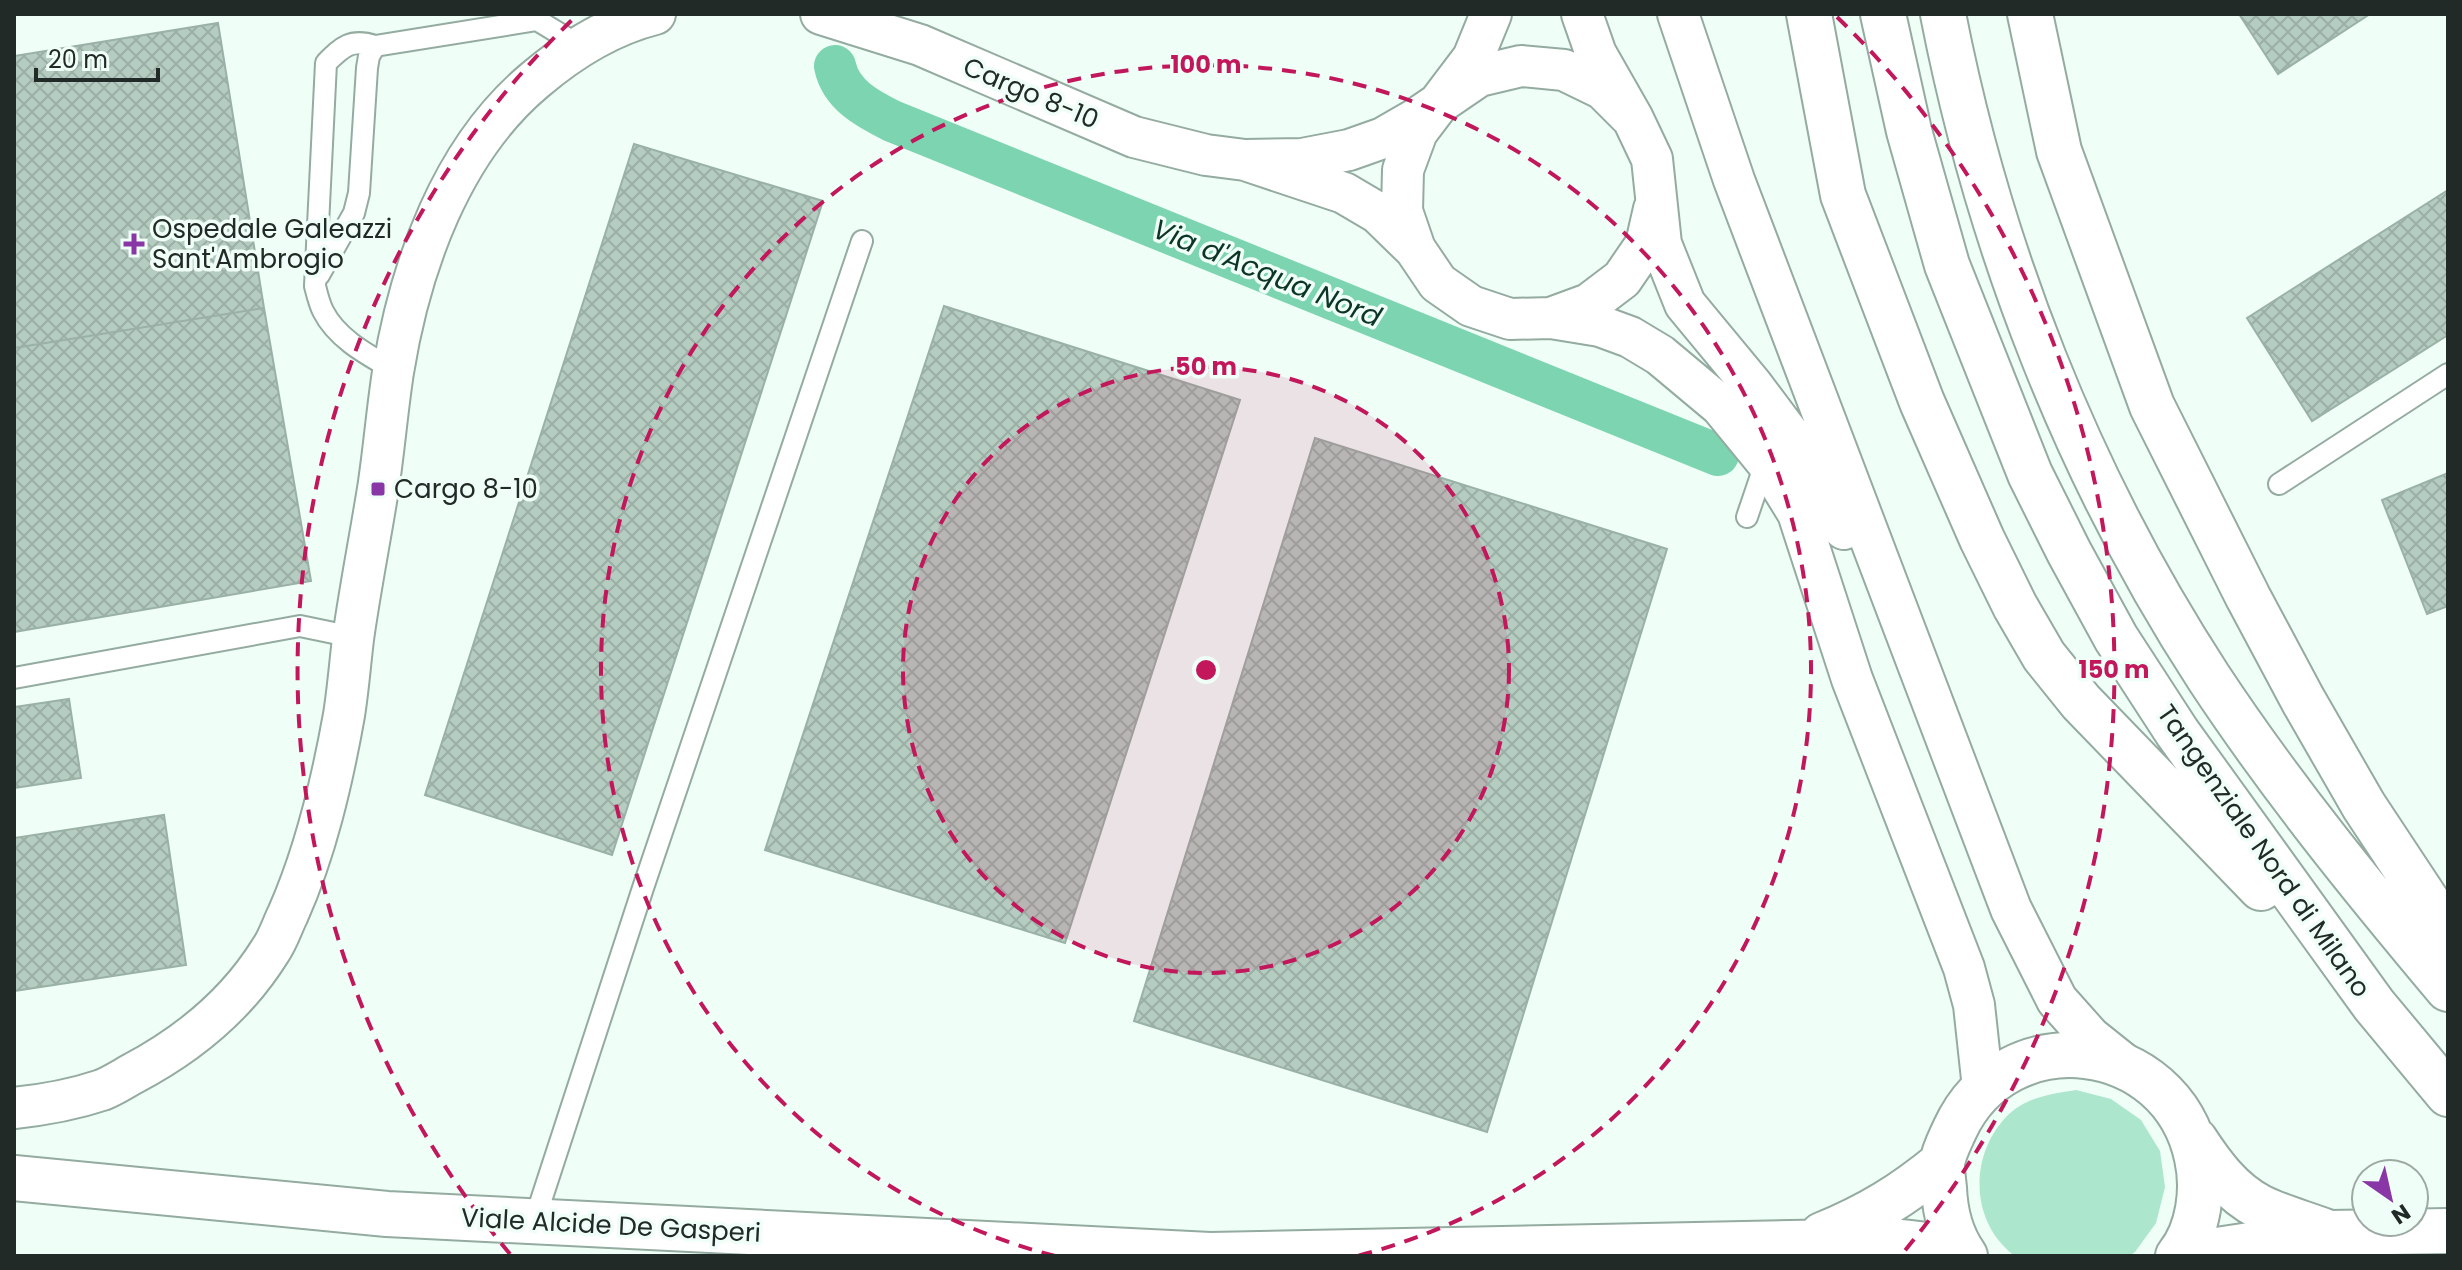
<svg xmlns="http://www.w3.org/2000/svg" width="2462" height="1270" viewBox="0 0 2462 1270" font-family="Poppins,sans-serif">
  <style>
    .grass { fill: #abe6cd }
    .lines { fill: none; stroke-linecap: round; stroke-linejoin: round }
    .canal { stroke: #7cd4b1; stroke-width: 42 }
    .building { fill: url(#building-cross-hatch); stroke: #9ab1a6; stroke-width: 2 }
    .lane-casing { stroke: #94aba0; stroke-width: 24 }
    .street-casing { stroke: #94aba0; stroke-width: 44 }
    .secondary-casing { stroke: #94aba0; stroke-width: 48 }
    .highway-casing { stroke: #94aba0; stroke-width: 48 }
    .lane { stroke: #fff; stroke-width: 20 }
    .street { stroke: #fff; stroke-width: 40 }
    .secondary { stroke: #fff; stroke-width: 44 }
    .highway { stroke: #fff; stroke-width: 44 }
    .ring { fill: none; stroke: #c2185b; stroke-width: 4; stroke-dasharray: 14 10 }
    .poi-dot { fill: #8937a6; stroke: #effef7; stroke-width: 3 }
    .labels { text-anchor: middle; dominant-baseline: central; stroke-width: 7; stroke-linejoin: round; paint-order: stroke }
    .street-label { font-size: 26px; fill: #212a26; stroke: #effef7 }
    .poi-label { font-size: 26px; fill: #212a26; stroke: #effef7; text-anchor: start }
    .water-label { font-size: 28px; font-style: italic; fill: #0d3527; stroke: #effef7 }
    .centre { fill: #c2185b; stroke: #effef7; stroke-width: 4 }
    .ring-label { font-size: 24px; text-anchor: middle; font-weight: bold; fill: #c2185b; stroke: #effef7; stroke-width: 7; stroke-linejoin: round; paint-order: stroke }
  </style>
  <defs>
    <pattern id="building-cross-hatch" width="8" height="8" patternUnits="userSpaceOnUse" patternTransform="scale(2)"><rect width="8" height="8" fill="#b5ccc1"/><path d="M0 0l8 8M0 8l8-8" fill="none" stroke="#9bafa6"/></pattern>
  </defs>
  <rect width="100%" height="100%" fill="#effef7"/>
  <path class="grass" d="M 2076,1090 L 2111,1099 L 2141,1120 L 2160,1151 L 2165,1187 L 2156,1223 L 2135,1252 L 2129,1256 L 2015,1256 C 1970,1223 1968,1155 2008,1115 C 2026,1097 2052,1094 2076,1090 Z"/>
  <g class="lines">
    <path class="canal" d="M 835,66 C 841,95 868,109 892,121 L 1718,455"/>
  </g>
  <path class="building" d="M 2239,14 L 2370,14 L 2278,74 Z
    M 218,23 L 264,308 L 14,348 L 14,56 Z
    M 634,144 L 823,201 L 612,855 L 425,795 Z
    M 2448,190 L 2448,335 L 2312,421 L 2247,318 Z
    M 944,306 L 1240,400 L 1065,943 L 765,850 Z
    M 264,308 L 311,581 L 14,632 L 14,348 Z
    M 1315,438 L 1667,549 L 1487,1132 L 1134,1021 Z
    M 2448,473 L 2448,606 L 2427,614 L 2382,500 Z
    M 69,699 L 81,778 L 14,788 L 14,707 Z
    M 164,815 L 186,965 L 14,991 L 14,838 Z"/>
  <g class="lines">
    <g class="lane-casing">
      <path id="lane" d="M 319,275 L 354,213 L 359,193 L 367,68 L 369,56 L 375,46
        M 394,370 C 368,355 337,339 323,311 C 319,303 317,294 315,286 L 326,63 C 342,47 351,38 375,46 L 537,20 L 580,46
        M 2279,484 L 2448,374
        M 1747,517 L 1766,461
        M 14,678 L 300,626 L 353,637
        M 534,1222 L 643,888 L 862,241"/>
    </g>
    <g class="street-casing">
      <path id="street" d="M 821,14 L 920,45 L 1134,137 L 1206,155 L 1245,160 L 1302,159 L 1349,150 L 1383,138 L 1416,119 L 1479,76 L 1521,66 L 1564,70 L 1603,89 L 1633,119
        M 1582,14 L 1596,54 L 1633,119 L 1652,159 L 1661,244 L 1685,304 L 1752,385 L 1803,453 L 1844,529
        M 1678,14 L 1734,180 L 2011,909 L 2057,1000 L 2090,1037 L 2125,1065
        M 1245,160 L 1344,193 L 1378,213 L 1415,249 L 1438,283 L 1471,306 L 1510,319 L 1551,318 L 1600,326 L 1630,337 L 1660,355 L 1721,406 L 1766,461 L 1798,513 L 1852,679 L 1964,968 L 1974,1005 L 1983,1088
        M 1415,249 L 1402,211 L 1403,170 L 1417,132 L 1473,58 L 1491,14
        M 1551,318 L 1589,304 L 1622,279 L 1646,244 L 1654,209
        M 14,1108 C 43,1105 75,1099 102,1090 C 112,1086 123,1079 132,1074 C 187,1045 237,1004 270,951 C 278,940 282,926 288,914 C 316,851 332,782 344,715 C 348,690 350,664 353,639 C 360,589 370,539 378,489 C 384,450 387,411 393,372 C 410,267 451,150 535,80 C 569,51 611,25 655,14"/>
    </g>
    <g class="secondary-casing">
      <path id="secondary" d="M 2195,1140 C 2212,1166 2231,1192 2260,1207 C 2280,1217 2303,1223 2324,1231
        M 14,1178 L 387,1214 L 1210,1255 L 1891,1241 C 1914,1243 1933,1244 1952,1256
        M 1822,1235 C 1869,1216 1903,1195 1942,1163
        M 1965,1256 C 1950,1235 1945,1213 1944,1188 C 1943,1180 1942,1171 1942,1163 C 1944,1151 1950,1140 1955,1129 C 2007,1017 2172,1037 2197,1158 C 2204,1189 2199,1230 2178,1256
        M 2204,1256 L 2217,1250 L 2330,1233 L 2448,1231"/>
    </g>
    <g class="highway-casing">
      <path id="highway" d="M 1809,14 L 1843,195 L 1922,402 L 1982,539 L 2015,606 L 2044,656 L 2081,702 L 2261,888
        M 1883,14 L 1909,131 L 1947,265 L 2030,474 L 2069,552 L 2116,638 L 2177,732 L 2374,1005 L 2448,1094
        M 1943,14 C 1989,249 2078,477 2209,678 C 2281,787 2364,889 2448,989
        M 2030,14 L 2059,151 L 2152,406 L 2248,597 L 2303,700 L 2364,806 L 2448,933"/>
    </g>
    <use href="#lane" class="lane"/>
    <use href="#street" class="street"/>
    <use href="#secondary" class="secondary"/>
    <use href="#highway" class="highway"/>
  </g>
  <circle cx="1206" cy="670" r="303" fill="#c2185b" fill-opacity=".12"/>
  <g class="ring">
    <circle cx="1206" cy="670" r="303"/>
    <path d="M1055 1256A605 605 0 1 1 1357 1256"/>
    <path d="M510 1254A908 908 0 0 1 575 17M1837 17A908 908 0 0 1 1902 1254"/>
  </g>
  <g class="poi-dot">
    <path d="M130 232h8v8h8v8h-8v8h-8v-8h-8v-8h8z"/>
    <rect x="370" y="481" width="16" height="16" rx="4"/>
  </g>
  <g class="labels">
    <g class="street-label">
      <text transform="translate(1031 93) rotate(23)">Cargo 8-10</text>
      <text transform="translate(2264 851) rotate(55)">Tangenziale Nord di Milano</text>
      <text transform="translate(611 1225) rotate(3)">Viale Alcide De Gasperi</text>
    </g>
    <g class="poi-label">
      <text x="152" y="229">Ospedale Galeazzi<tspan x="152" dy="30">Sant'Ambrogio</tspan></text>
      <text x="394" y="489">Cargo 8-10</text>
    </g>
    <g class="water-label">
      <text transform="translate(1267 273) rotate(22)">Via d'Acqua Nord</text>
    </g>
  </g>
  <circle cx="1206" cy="670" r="12" class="centre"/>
  <g class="ring-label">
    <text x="1206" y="73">100 m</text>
    <text x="1206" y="375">50 m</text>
    <text x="2114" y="678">150 m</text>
  </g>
  <rect width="2462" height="1270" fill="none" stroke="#212a26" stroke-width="32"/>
  <g transform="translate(2390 1198) rotate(146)"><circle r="38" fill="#effef7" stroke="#9da9a3" stroke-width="2"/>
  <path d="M0-6L14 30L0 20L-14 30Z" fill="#8937a6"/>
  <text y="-12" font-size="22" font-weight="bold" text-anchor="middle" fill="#212a26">N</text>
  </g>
  <path d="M36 68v12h122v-12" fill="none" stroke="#212a26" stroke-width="4"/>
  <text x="48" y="68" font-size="24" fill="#212a26" stroke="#effef7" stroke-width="6" paint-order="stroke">20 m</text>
</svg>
